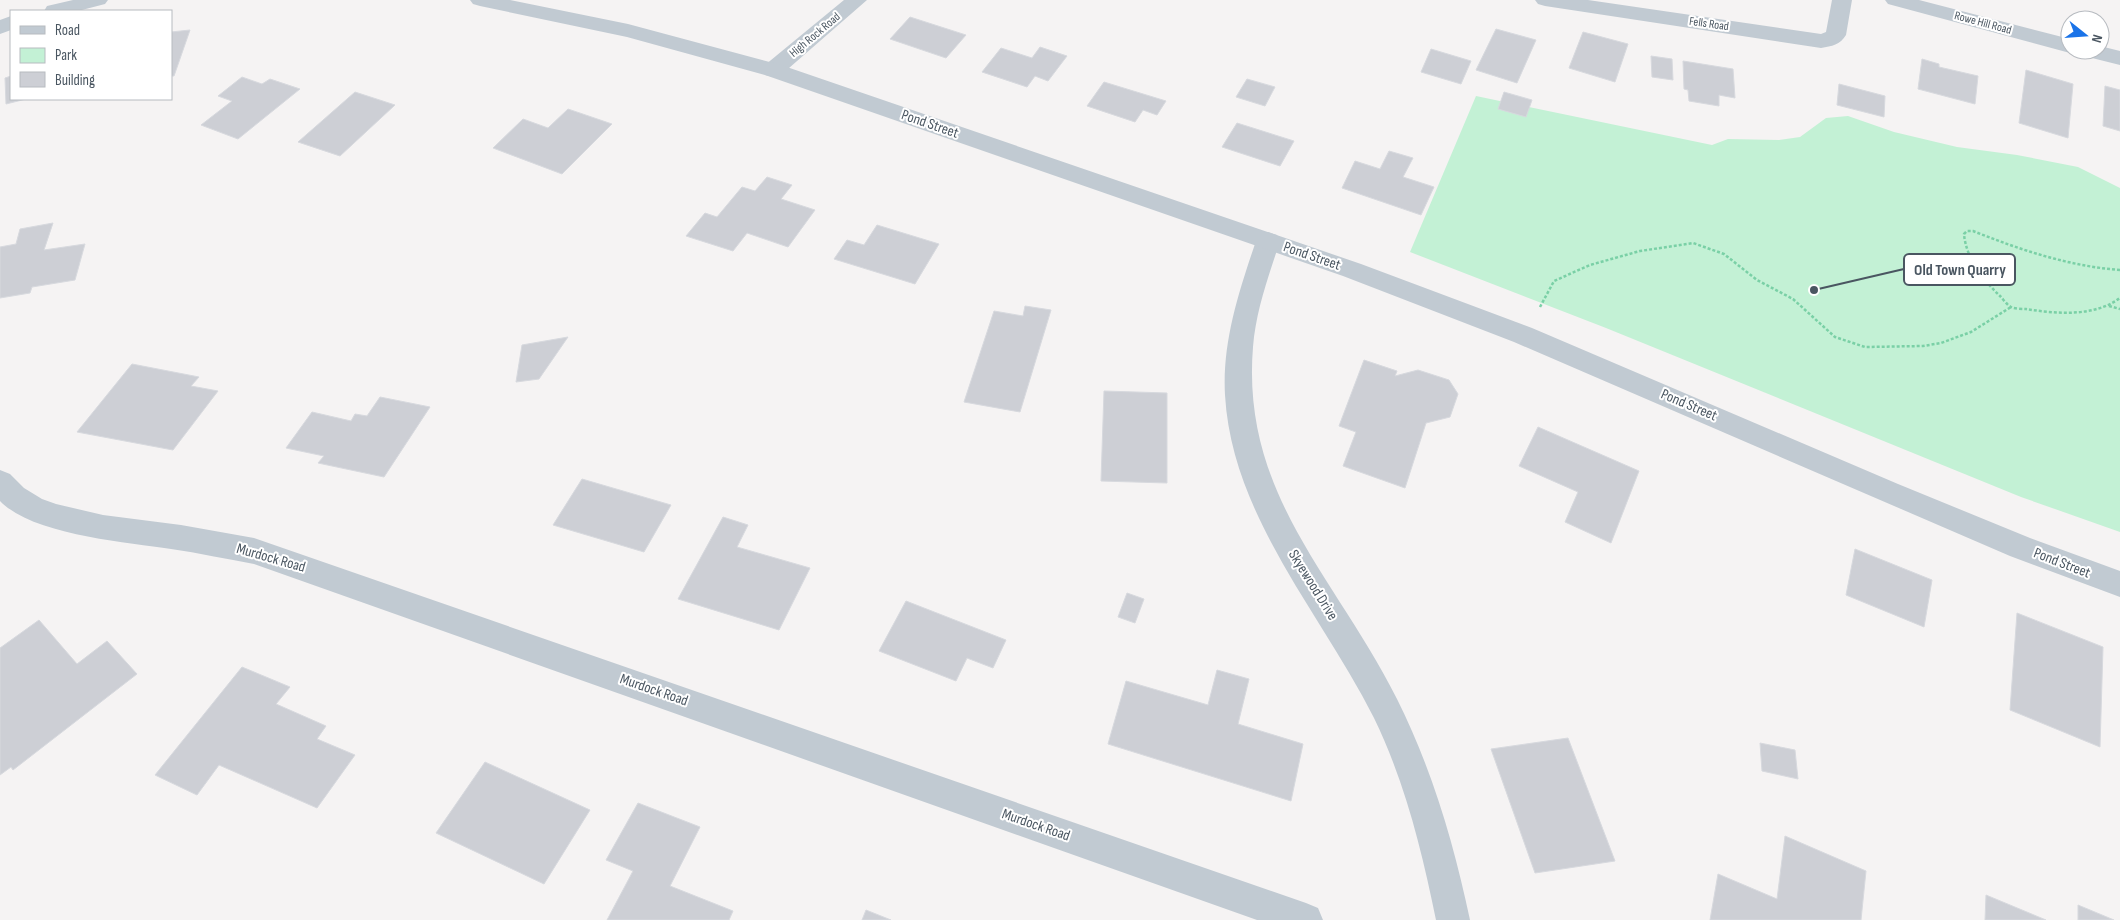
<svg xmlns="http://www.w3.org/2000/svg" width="2120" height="920" viewBox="0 0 2120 920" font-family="'Sofia Sans Condensed',sans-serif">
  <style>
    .green { fill: #c3f1d5 }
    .building { fill: #cdcfd5; stroke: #d7d9de }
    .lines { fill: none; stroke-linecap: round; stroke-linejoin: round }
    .path { stroke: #7ad0a6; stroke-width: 2.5; stroke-dasharray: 3 2; stroke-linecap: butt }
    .minor { fill: #c1cad2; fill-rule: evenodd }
    .tertiary { fill: #c1cad2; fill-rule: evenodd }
    .labels { text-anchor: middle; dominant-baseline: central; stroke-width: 4; stroke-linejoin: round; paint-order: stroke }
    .far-street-label { font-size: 12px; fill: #4a5661; stroke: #fff }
    .street-label { font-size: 15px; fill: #4a5661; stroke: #fff }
    .leader { fill: none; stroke: #4a5661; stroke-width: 2 }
    .callout-dot { fill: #4a5661; stroke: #fff; stroke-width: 2 }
    .callout { fill: #fff; stroke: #4a5661; stroke-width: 2 }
    .callout-label { font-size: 16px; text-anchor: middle; font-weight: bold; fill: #4a5661 }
  </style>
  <rect width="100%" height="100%" fill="#f5f3f3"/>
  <path class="green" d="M 1476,96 L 1712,145 L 1728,139 L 1779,140 L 1800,137 L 1826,118 L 1848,116 L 1894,132 L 1957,147 L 2017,155 L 2078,167 L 2120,188 L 2120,532 L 2021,497 L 1606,328 L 1410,252 Z"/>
  <path class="building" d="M 910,17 L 966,35 L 946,58 L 890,39 Z
    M 1496,29 L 1536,40 L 1517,83 L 1476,70 Z
    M 190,30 L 174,76 L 171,76 L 171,32 Z
    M 1583,32 L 1628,44 L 1615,82 L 1569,68 Z
    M 1040,47 L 1067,56 L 1048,81 L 1035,76 L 1027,87 L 982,72 L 1001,48 L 1032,58 Z
    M 1431,49 L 1471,61 L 1461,84 L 1421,72 Z
    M 1651,56 L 1672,59 L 1673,80 L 1652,77 Z
    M 1922,59 L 1939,64 L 1939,67 L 1978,76 L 1975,104 L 1918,89 Z
    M 1683,61 L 1733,69 L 1735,98 L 1719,95 L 1719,106 L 1689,101 L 1688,90 L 1684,89 Z
    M 2026,70 L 2073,84 L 2068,138 L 2019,123 Z
    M 11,76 L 11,99 L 26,99 L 6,104 L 5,78 Z
    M 242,77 L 262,84 L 270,79 L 300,89 L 238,139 L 201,125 L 232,101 L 218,96 Z
    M 1247,79 L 1275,87 L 1265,106 L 1236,97 Z
    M 1104,82 L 1166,101 L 1157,115 L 1143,110 L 1135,122 L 1087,106 Z
    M 1839,84 L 1885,96 L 1884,117 L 1837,105 Z
    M 2105,86 L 2120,90 L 2120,131 L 2103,126 Z
    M 355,92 L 395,105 L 340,156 L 298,142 Z
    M 1504,92 L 1532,100 L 1526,117 L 1498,109 Z
    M 568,109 L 612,124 L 562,174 L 493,148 L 523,119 L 548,128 Z
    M 1237,123 L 1294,141 L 1280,166 L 1222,147 Z
    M 1389,151 L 1413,158 L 1403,177 L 1434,187 L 1421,215 L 1342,188 L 1355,161 L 1380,169 Z
    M 767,177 L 792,185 L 781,199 L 815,210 L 788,247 L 747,233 L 733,251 L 686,236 L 705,213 L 717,217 L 742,187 L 755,191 Z
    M 53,223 L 44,250 L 85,244 L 75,280 L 32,287 L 30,293 L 0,298 L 0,247 L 16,244 L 20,229 Z
    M 877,225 L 939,244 L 915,284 L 834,259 L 847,240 L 864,245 Z
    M 1025,306 L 1051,310 L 1020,412 L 964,402 L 994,311 L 1023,316 Z
    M 568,337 L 539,379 L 516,382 L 522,345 Z
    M 1364,360 L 1397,371 L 1395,376 L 1418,370 L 1449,380 L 1458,394 L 1450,417 L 1426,423 L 1405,488 L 1343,466 L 1356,432 L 1339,426 Z
    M 132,364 L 199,377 L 191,386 L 218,391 L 173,450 L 77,432 Z
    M 1104,391 L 1167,393 L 1167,483 L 1101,481 Z
    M 380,397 L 430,407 L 384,477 L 318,463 L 324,456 L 286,448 L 312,412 L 351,421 L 355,414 L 367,416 Z
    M 1538,427 L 1639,471 L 1611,543 L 1565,522 L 1578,492 L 1519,466 Z
    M 582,479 L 671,505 L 644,552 L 553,525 Z
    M 723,517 L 748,525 L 737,547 L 810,568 L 779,630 L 678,599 Z
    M 1855,549 L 1932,580 L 1924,627 L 1846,595 Z
    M 1127,593 L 1144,599 L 1135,623 L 1118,617 Z
    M 906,601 L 1006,640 L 993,668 L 967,658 L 956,681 L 879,651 Z
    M 2017,613 L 2103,647 L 2100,747 L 2010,710 Z
    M 39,620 L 77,664 L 107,641 L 137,674 L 13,770 L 11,767 L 0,775 L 0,648 Z
    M 242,667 L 290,687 L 276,704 L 326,726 L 317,739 L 355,755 L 317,808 L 219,765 L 197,795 L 155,775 Z
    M 1217,670 L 1249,679 L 1238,724 L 1303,744 L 1291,801 L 1108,744 L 1126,681 L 1208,705 Z
    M 1568,738 L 1615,861 L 1535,873 L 1491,749 Z
    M 1760,743 L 1795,750 L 1798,779 L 1762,771 Z
    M 485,762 L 590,810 L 544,884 L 436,833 Z
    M 638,803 L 700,827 L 670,886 L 733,911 L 729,920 L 607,920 L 633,871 L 606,860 Z
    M 1785,836 L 1866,871 L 1861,920 L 1710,920 L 1718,874 L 1777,899 Z
    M 1986,895 L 2046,920 L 1985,920 Z
    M 2078,905 L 2114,920 L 2078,920 Z
    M 866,910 L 891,920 L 862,920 Z"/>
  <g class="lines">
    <path class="path" d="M 2120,270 C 2068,266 2021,250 1973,231 L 1967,231 L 1964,234 C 1966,258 1983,280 2000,296 C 2003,299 2007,305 2011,307 C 2015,309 2022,309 2026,309 C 2057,314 2094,317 2120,298
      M 2109,306 L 2120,309
      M 1540,307 L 1554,281 L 1590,265 L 1640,251 L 1693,243 L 1724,254 L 1757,280 L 1793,299 L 1835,337 L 1865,347 L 1923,346 L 1941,343 L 1971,332 L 2011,307"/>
    <path class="minor" d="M 844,0 L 867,0 L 781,75 L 773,77 L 765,75 L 762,70 L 765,65 Z
      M 1535,0 L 1588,0 L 1821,34 L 1826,32 L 1832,0 L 1852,0 L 1846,35 C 1840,45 1832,46 1821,48 L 1545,6 L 1538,4 Z
      M 1885,0 L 1919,0 L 2070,39 L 2070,50 L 2100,50 L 2100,46 L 2120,51 L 2120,65 L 2080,55 L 2077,51 L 2070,53 L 1888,4 Z
      M 1268,232 L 1277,235 L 1280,241 C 1269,275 1256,310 1253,347 C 1241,495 1336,577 1397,699 C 1432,769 1454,844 1470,920 L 1436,920 C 1422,851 1405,782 1374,718 C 1322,614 1232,517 1225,395 C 1222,342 1239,291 1256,241 L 1259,235 Z
      M 0,470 L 10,474 L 24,488 L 42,499 L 56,504 L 103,515 L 181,525 L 254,538 L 1306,903 L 1318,908 L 1323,920 L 1257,920 L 254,564 C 226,559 199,553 171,549 C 125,542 33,535 0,501 Z"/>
    <path class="tertiary" d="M 73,0 L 108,0 L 105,4 L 78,11 L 44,11 L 47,6 Z
      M 470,0 L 510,0 L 628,24 L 781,65 L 1361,264 L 1532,328 L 1898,484 L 2030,538 L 2120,571 L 2120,597 L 2010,556 L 1514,342 L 1343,276 L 765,75 L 627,37 L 480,6 L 473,4 Z
      M 11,16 L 11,30 L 0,34 L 0,20 Z"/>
  </g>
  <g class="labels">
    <g class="far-street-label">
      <text transform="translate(1983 23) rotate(15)">Rowe Hill Road</text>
      <text transform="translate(1709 24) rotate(8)">Fells Road</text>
      <text transform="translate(815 35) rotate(-40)">High Rock Road</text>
    </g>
    <g class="street-label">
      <text transform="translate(930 124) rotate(19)">Pond Street</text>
      <text transform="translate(1312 256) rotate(19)">Pond Street</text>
      <text transform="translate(1689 405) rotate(23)">Pond Street</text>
      <text transform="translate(271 558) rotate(16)">Murdock Road</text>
      <text transform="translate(2062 563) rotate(21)">Pond Street</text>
      <text transform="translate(1313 585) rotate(58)">Skyewood Drive</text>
      <text transform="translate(654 690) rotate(19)">Murdock Road</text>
      <text transform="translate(1036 825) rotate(19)">Murdock Road</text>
    </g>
  </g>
  <path class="leader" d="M1814 290L1904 269"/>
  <circle class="callout-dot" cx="1814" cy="290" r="5"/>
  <rect class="callout" x="1904" y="254" width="111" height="31" rx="5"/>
  <g class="callout-label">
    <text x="1960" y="275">Old Town Quarry</text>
  </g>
  <rect x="10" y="10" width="162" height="90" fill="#ffffff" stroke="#b7bbc0"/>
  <rect x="20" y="26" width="25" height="8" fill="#c1cad2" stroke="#b7bbc0"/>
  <text x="55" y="35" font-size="15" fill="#4a5661">Road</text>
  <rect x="20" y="48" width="25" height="15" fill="#c3f1d5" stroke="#b7bbc0"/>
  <text x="55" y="60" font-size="15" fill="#4a5661">Park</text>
  <rect x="20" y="72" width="25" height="15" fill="#cdcfd5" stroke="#b7bbc0"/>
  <text x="55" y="85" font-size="15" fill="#4a5661">Building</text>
  <g transform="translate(2085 35) rotate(107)"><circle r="24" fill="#ffffff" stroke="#b7bbc0"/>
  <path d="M0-4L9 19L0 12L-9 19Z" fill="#1a73e8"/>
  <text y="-8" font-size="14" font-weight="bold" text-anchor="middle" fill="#4a5661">N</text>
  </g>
</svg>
